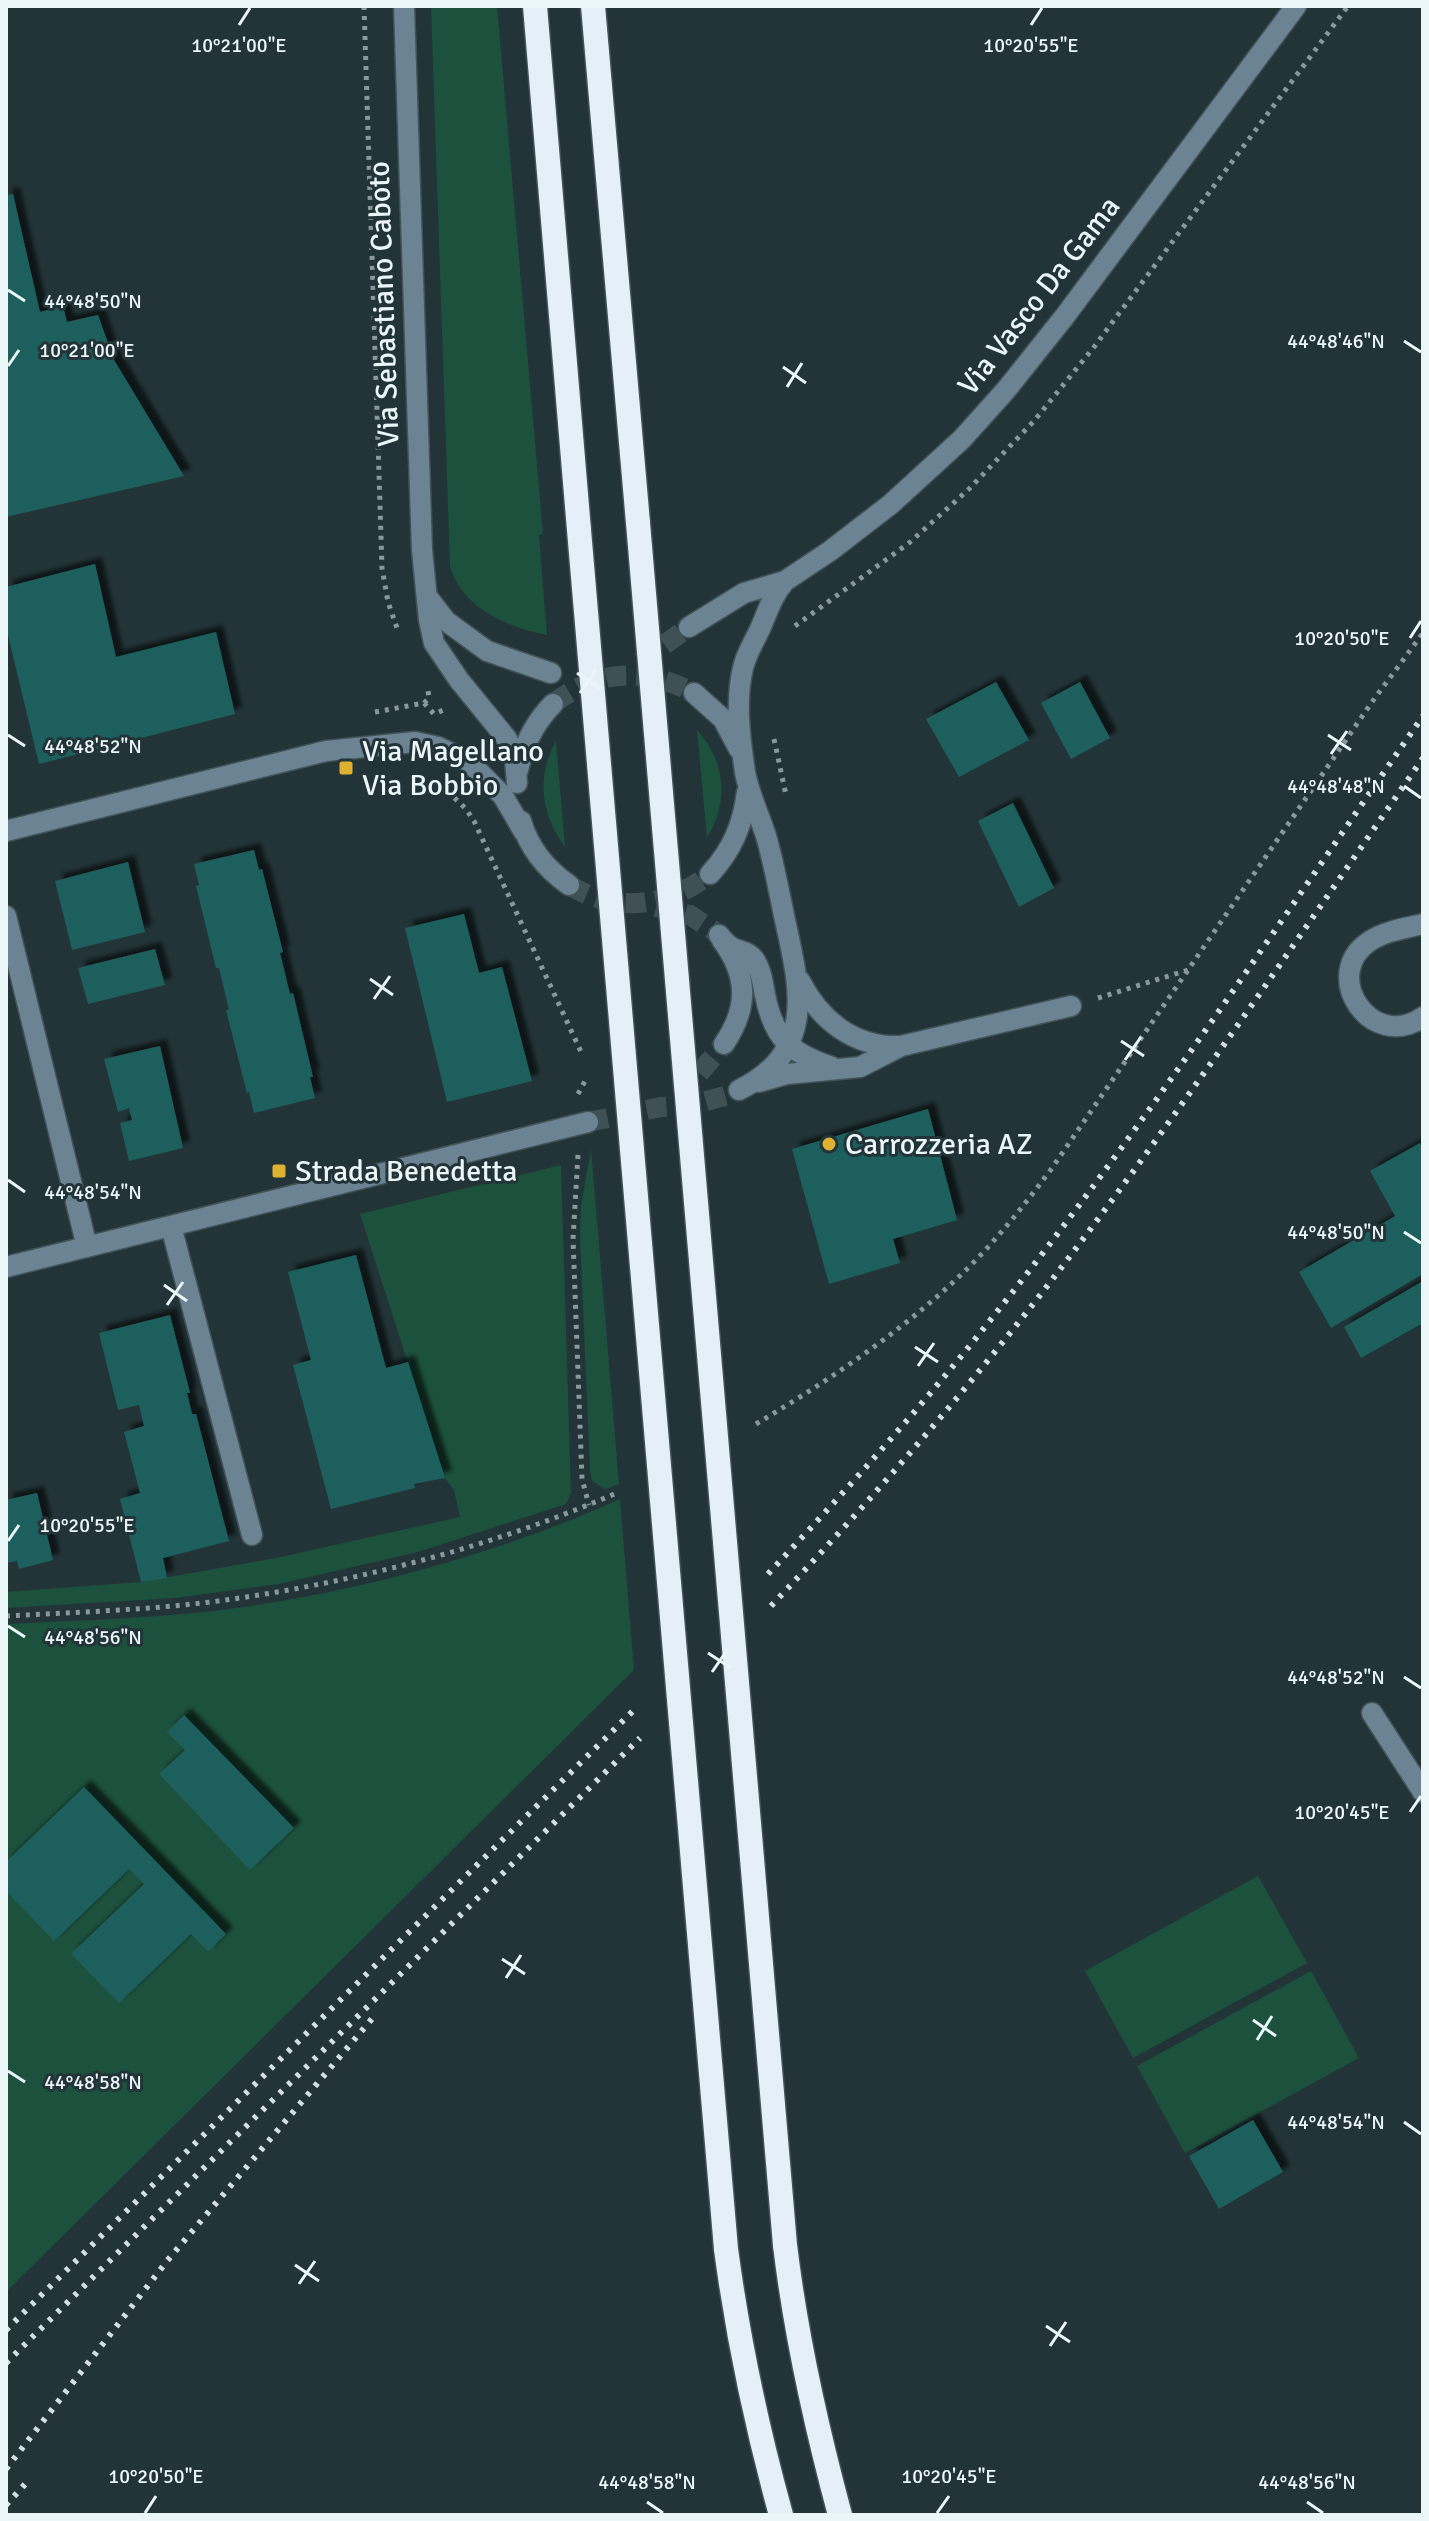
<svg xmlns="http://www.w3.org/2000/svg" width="1429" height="2521" viewBox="0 0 1429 2521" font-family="Signika,sans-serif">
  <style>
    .green { fill: #1c513d }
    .building { fill: #1f5f5b; filter: url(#shadow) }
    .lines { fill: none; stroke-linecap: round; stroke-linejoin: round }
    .minor-tunnel { stroke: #405155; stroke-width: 20; stroke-dasharray: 20 10; stroke-linecap: butt }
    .minor-casing { stroke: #425357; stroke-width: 23 }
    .highway-casing { stroke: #425357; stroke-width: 27 }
    .path { stroke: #8a989c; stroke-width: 5; stroke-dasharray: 4 6; stroke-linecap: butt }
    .minor { stroke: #6c8393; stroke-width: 20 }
    .highway { stroke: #e5eff8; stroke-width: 24 }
    .rail { stroke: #d3dfe2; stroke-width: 6; stroke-dasharray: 4 8; stroke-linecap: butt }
    .highway-bridge-casing { stroke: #425357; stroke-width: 27; stroke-linecap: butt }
    .highway-bridge { stroke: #e5eff8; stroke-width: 24 }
    .ticks { fill: none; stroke: #ebf6f9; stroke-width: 3 }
    .poi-dot { fill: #ddb233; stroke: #223438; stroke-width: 3 }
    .labels { text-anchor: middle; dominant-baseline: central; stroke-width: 6; stroke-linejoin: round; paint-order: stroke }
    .street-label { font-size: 30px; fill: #ebf6f9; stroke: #223438 }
    .poi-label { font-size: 30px; fill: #ebf6f9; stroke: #223438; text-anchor: start }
    .ticks-label { font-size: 20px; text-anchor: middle; fill: #ebf6f9; stroke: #223438; stroke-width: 6; stroke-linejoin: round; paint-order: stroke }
  </style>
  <defs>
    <filter id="shadow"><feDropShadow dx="7" dy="-7" stdDeviation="2" flood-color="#0009"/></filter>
  </defs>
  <rect width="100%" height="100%" fill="#223438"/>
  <path class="green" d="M 431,6 L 497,6 L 543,534 L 539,535 L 547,635 C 508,628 461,607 450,566 Z
    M 697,730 C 726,762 729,801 707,838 Z
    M 556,741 L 565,847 C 541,814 536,777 556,741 Z
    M 591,1149 L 619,1484 L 605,1489 L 592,1481 L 590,1471 L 580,1236 L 581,1206 Z
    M 561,1165 L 571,1493 L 566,1504 L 418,1552 L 279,1584 L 175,1598 L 6,1608 L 6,1592 L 141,1582 L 281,1557 L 460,1517 L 454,1490 L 445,1478 L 360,1214 Z
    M 620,1499 L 634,1670 L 6,2292 L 6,1624 C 69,1621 131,1619 194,1613 C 334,1599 492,1557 620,1499 Z
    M 1258,1876 L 1307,1963 L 1133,2058 L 1085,1971 Z
    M 1311,1971 L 1359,2058 L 1185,2153 L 1137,2066 Z"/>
  <path class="building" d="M 13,194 L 40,312 L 63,306 L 67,322 L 98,315 L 114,360 L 184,476 L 6,517 L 6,195 Z
    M 95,564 L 116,657 L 216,632 L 235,714 L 39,764 L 6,627 L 6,587 Z
    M 996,682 L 1029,740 L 959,777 L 926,719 Z
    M 1080,682 L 1110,738 L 1071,759 L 1041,703 Z
    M 1013,803 L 1054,888 L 1019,907 L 978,821 Z
    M 254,850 L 259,870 L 262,869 L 283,952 L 280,953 L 290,994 L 293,993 L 313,1077 L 310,1077 L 315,1098 L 254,1113 L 249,1092 L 247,1093 L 226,1010 L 229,1010 L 219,968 L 216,968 L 196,886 L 199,885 L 194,864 Z
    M 128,862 L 145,932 L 72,950 L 55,881 Z
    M 464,914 L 479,973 L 502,967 L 532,1081 L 447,1102 L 405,928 Z
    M 155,949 L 165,985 L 88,1004 L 78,968 Z
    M 160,1046 L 183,1148 L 129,1161 L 120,1123 L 132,1120 L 129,1108 L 118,1112 L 104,1059 Z
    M 928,1109 L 957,1220 L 893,1239 L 900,1263 L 829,1284 L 792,1149 Z
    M 1420,1143 L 1423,1149 L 1423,1274 L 1331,1328 L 1299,1272 L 1395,1216 L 1370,1171 Z
    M 356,1255 L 386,1368 L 408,1362 L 445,1478 L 414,1484 L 415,1488 L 331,1509 L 293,1365 L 311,1360 L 288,1272 Z
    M 1423,1281 L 1423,1323 L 1361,1358 L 1344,1327 Z
    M 170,1315 L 190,1393 L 187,1393 L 192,1414 L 196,1414 L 229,1541 L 163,1558 L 167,1578 L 141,1582 L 120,1499 L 140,1493 L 124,1432 L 144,1426 L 139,1405 L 118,1410 L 99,1333 Z
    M 37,1493 L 53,1560 L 19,1569 L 17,1561 L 6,1563 L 6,1500 Z
    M 184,1715 L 294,1828 L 250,1870 L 159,1774 L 185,1750 L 167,1732 Z
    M 84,1787 L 226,1934 L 208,1952 L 191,1934 L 119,2003 L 71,1954 L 144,1884 L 129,1869 L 54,1941 L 6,1891 L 6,1862 Z
    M 1253,2120 L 1283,2172 L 1219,2209 L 1189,2156 Z"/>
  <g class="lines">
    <path class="minor-tunnel" d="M 640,662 L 689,627
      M 553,704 C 597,669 645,667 694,693
      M 569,885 C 616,914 668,907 710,874
      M 656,907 L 690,915 L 714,931
      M 680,1096 L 724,1044
      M 588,1122 L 661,1107 L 692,1105 L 728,1095"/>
    <g class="minor-casing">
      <path id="minor" d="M 404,6 L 422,550 L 429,620 L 434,643 L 459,680 L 507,739 L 515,760 L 517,783
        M 429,599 L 446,621 L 487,651 L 551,673
        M 689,627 L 744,593 L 785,581 L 830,551 L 891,504 L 962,439 L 1006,390 L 1065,316 L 1296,6
        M 694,693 L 723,719 L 739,749
        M 518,770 C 524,744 534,723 553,704
        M 521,821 C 529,848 546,869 569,885
        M 6,831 L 326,751 L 415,742 L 438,747 L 468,761 L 503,796 L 524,832
        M 710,874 C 732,850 743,825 747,792
        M 6,916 L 87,1247
        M 1423,924 C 1406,928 1385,931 1370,941 C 1319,974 1371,1053 1423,1017
        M 719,935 C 723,940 727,945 733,948 C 741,952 748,951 754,959 C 761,969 763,983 765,995 C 774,1039 790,1053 832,1067
        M 722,940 C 748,976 749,1007 724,1044
        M 800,981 C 820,1020 854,1048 901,1046
        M 759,1082 L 787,1074 L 860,1067 L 901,1046 L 1071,1006
        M 739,1090 C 817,1051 800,989 785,920 C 779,892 774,863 766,836 C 759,814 749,794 745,772 C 740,739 735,701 743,668 C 746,654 754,642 760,629 C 768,611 772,596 785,581
        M 171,1226 L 252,1535
        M 6,1267 L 588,1122
        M 1372,1713 L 1423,1792"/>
    </g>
    <g class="highway-casing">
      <path id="highway" d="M 535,6 L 579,530
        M 593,6 L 638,523
        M 785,2245 C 796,2337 816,2426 840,2515
        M 726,2249 C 738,2339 757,2428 781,2515"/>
    </g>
    <path class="path" d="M 364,6 L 382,568 L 388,602 L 397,628
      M 795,626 L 909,543 L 969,489 L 1034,421 L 1094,347 L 1348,6
      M 424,703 L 429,698 L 428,690
      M 375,712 L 424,703 L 434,714 L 446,709
      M 774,739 L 786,795
      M 440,784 L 466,809 L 474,821 L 582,1054
      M 1098,998 L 1188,970
      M 578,1094 L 585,1081
      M 578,1155 L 573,1239 L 582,1479 L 589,1505
      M 756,1424 C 831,1379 906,1329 969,1267 C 1000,1236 1026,1203 1052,1168 L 1372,702 L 1423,633
      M 6,1616 C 79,1612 153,1610 226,1600 C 361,1581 494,1546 619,1492"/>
    <use href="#minor" class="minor"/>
    <use href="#highway" class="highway"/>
    <path class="rail" d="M 768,1574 C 838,1499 907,1423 972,1343 C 1134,1143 1276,927 1423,716
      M 771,1606 C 879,1492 982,1373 1077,1247 C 1197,1088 1309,922 1423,758
      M 6,2330 L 637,1707
      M 6,2363 L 640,1738
      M 6,2469 L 167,2261 L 376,2014
      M 6,2505 L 28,2481"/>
    <g class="highway-bridge-casing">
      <path id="highway-bridge" d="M 638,523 L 785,2245
        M 579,530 L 726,2249"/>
    </g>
    <use href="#highway-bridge" class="highway-bridge"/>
  </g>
  <path class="ticks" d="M 239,25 L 250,8M 1031,25 L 1042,8M 8,290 L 25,301M 1404,341 L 1421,352M 8,366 L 19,350M 783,367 L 806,383M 787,387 L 802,363M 1410,638 L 1421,621M 577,673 L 600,689M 580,693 L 596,670M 8,735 L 25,746M 1328,735 L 1351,750M 1331,754 L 1347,731M 1404,786 L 1421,798M 370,979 L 393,995M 374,999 L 390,976M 1121,1041 L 1144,1056M 1125,1060 L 1141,1037M 8,1180 L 25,1192M 1404,1232 L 1421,1243M 164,1285 L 187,1301M 167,1305 L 183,1282M 915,1347 L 938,1362M 918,1366 L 934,1343M 8,1541 L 19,1525M 8,1626 L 25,1637M 708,1653 L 731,1668M 712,1672 L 728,1649M 1404,1677 L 1421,1688M 1410,1812 L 1421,1796M 502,1959 L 525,1974M 506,1978 L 521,1955M 1253,2020 L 1276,2036M 1257,2040 L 1272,2016M 8,2071 L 25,2082M 1404,2122 L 1421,2134M 295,2265 L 319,2281M 299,2284 L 315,2261M 1046,2326 L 1070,2342M 1050,2346 L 1066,2322M 647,2502 L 663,2513M 1307,2502 L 1323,2513M 145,2513 L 156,2496M 937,2513 L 949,2496"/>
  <g class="poi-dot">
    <rect x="338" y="760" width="16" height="16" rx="4"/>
    <circle cx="829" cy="1144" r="8"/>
    <rect x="271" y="1163" width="16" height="16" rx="4"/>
  </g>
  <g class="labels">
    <g class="street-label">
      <text transform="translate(1039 296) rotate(-52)">Via Vasco Da Gama</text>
      <text transform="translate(384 304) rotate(-92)">Via Sebastiano Caboto</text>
    </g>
    <g class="poi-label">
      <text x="362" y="751">Via Magellano<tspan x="362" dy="34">Via Bobbio</tspan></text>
      <text x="845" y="1144">Carrozzeria AZ</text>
      <text x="295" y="1171">Strada Benedetta</text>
    </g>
  </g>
  <g class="ticks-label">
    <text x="239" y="52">10°21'00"E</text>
    <text x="1031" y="52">10°20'55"E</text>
    <text x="93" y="308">44°48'50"N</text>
    <text x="1336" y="348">44°48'46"N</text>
    <text x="87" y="357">10°21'00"E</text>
    <text x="1342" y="645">10°20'50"E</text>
    <text x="93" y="753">44°48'52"N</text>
    <text x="1336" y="793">44°48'48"N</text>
    <text x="93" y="1199">44°48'54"N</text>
    <text x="1336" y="1239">44°48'50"N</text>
    <text x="87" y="1532">10°20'55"E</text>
    <text x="93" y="1644">44°48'56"N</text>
    <text x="1336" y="1684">44°48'52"N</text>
    <text x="1342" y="1819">10°20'45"E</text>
    <text x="93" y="2089">44°48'58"N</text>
    <text x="1336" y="2129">44°48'54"N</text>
    <text x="156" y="2483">10°20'50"E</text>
    <text x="949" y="2483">10°20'45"E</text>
    <text x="647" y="2489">44°48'58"N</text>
    <text x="1307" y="2489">44°48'56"N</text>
  </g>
  <rect width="1429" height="2521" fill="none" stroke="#ebf6f9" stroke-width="16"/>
</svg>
